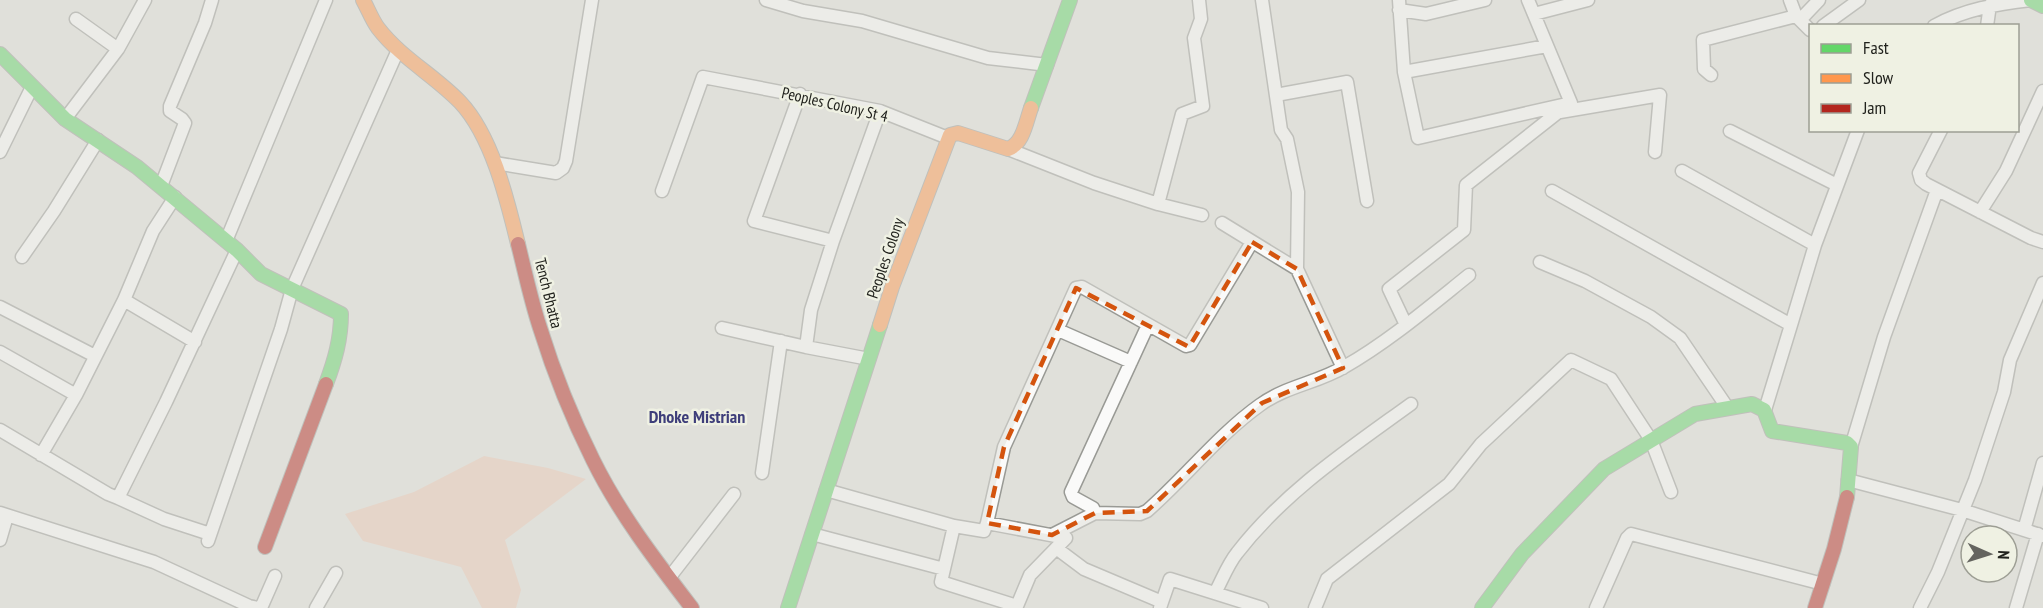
<svg xmlns="http://www.w3.org/2000/svg" width="2043" height="608" viewBox="0 0 2043 608" font-family="'PT Sans Narrow',sans-serif">
  <style>
    .green { fill: #ebc8b4 }
    .lines { fill: none; stroke-linecap: round; stroke-linejoin: round }
    .street-casing { stroke: #999a95; stroke-width: 15 }
    .fast-casing { stroke: #999a95; stroke-width: 16 }
    .slow-casing { stroke: #999a95; stroke-width: 16 }
    .jam-casing { stroke: #999a95; stroke-width: 16 }
    .street { stroke: #fafaf9; stroke-width: 12 }
    .fast { stroke: #63d668; stroke-width: 14 }
    .slow { stroke: #ff974d; stroke-width: 14 }
    .jam { stroke: #b3261e; stroke-width: 14 }
    .marked { fill: none; stroke: #d4540e; stroke-width: 4.5; stroke-dasharray: 12 8; stroke-linejoin: round }
    .labels { text-anchor: middle; dominant-baseline: central; stroke-width: 5; stroke-linejoin: round; paint-order: stroke }
    .street-label { font-size: 16px; fill: #21221d; stroke: #eff1e3 }
    .neighbourhood-label { font-size: 18px; font-weight: bold; fill: #3e3e7a; stroke: #eff1e3 }
  </style>
  <rect width="100%" height="100%" fill="#e0e0da"/>
  <path class="green" d="M 484,456 L 548,468 L 586,479 L 505,540 L 521,590 L 516,608 L 482,608 L 461,567 L 363,541 L 345,514 L 414,492 Z"/>
  <g class="lines">
    <g class="street-casing">
      <path id="street" d="M 766,0 L 803,11 L 862,21 L 988,58 L 1047,65
        M 1199,0 L 1201,19 L 1194,38 L 1203,106 L 1182,114 L 1158,204 L 1202,215
        M 1262,0 L 1281,130 L 1287,139 L 1298,192 L 1297,269 L 1343,368
        M 1399,0 L 1404,72 L 1418,138 L 1571,103 L 1528,0
        M 1399,10 L 1426,14 L 1485,0
        M 1534,14 L 1588,0
        M 1796,16 L 1810,30
        M 76,19 L 118,49
        M 1800,20 L 1819,0
        M 1823,26 L 1859,0
        M 1934,26 C 1965,9 1997,4 2031,0
        M 1987,26 L 1990,5
        M 1404,72 L 1547,46
        M 1711,75 L 1704,69 L 1703,40 L 1796,16 L 1790,0
        M 800,94 L 754,221 L 833,241 L 811,310 L 806,347 L 869,359
        M 1276,95 L 1347,82 L 1367,201
        M 1560,112 L 1660,95 L 1655,152
        M 65,119 L 118,49 L 145,0
        M 1941,130 L 1919,173 L 1921,180 L 1926,184 L 2031,238 L 2043,242
        M 1730,131 L 1837,185
        M 1008,149 L 1094,183 L 1158,204
        M 0,152 L 32,87
        M 495,163 L 556,173 L 563,168 L 566,161 L 592,0
        M 1682,171 L 1815,245 L 1791,325
        M 161,186 L 185,123 L 182,119 L 170,111 L 170,106 L 205,23 L 212,0
        M 662,191 L 703,77 L 880,111 L 948,138
        M 1552,191 L 1791,325 L 1765,410
        M 1980,212 L 2006,171 L 2043,91
        M 1222,223 L 1297,269
        M 226,241 L 326,0
        M 833,241 L 880,111
        M 1815,245 L 1858,130
        M 22,257 L 54,211 L 98,140
        M 1540,262 L 1585,281 L 1651,317 L 1680,338 L 1727,407
        M 124,300 L 195,342
        M 0,307 L 95,356
        M 1406,325 L 1389,289 L 1464,230 L 1466,185 L 1566,106
        M 722,328 L 806,347
        M 1058,330 L 1131,362
        M 0,352 L 76,395
        M 0,430 L 108,494 L 118,498 L 166,402 L 237,250
        M 1851,447 L 1884,337 L 1937,190
        M 41,455 L 76,395 L 124,300 L 153,231 L 175,197
        M 762,473 L 781,341
        M 1848,480 L 1962,510 L 2043,536
        M 826,490 L 954,526 L 944,569
        M 118,498 L 164,519 L 210,534
        M 0,513 L 154,562 L 249,606 L 258,608
        M 1095,513 L 1093,508 L 1073,497 L 1071,492 L 1148,325
        M 987,523 L 1004,447 L 1076,288 L 1082,287 L 1186,346 L 1190,345 L 1252,242
        M 954,526 L 984,531 L 987,523 L 1066,538 L 1030,575 L 1017,606
        M 2024,530 L 2043,463
        M 812,534 L 944,569 L 941,582 L 1017,606 L 1016,608
        M 1052,535 L 1095,513 L 1140,514 L 1147,511 C 1186,477 1218,435 1260,405 C 1286,386 1317,383 1344,367 C 1388,342 1429,307 1469,275
        M 0,540 L 7,516
        M 208,541 L 281,329 L 292,289 L 398,50
        M 1056,548 L 1084,569 L 1162,602 L 1160,608
        M 669,578 L 734,494
        M 1215,593 C 1222,580 1228,564 1237,553 C 1284,492 1349,449 1411,404
        M 1162,602 L 1170,579 L 1262,608
        M 261,608 L 275,576
        M 316,608 L 336,573
        M 1315,608 L 1327,579 L 1449,484 L 1481,444 L 1571,360 L 1611,379 L 1651,440 L 1671,492
        M 1596,608 L 1627,538 L 1631,534 L 1823,584
        M 1920,608 L 1938,572 L 1975,480 L 2004,392 L 2010,360 L 2043,283
        M 2016,608 L 2038,534"/>
    </g>
    <g class="fast-casing">
      <path id="fast" d="M 2031,0 L 2043,6
        M 0,54 L 65,119 L 137,167 L 237,250 L 261,274 L 341,314 C 341,339 335,360 326,384
        M 1031,108 L 1070,0
        M 788,608 L 880,325
        M 1482,608 L 1522,554 L 1604,469 L 1695,414 L 1752,404 L 1764,410 L 1772,431 L 1847,443 L 1851,447 L 1847,497"/>
    </g>
    <g class="slow-casing">
      <path id="slow" d="M 363,0 C 368,9 372,20 378,28 C 401,58 434,75 460,102 C 492,136 507,199 518,244
        M 880,325 L 892,287 L 950,135 L 958,133 L 1008,149 C 1023,144 1026,122 1031,108"/>
    </g>
    <g class="jam-casing">
      <path id="jam" d="M 518,244 C 525,272 531,301 540,328 C 554,373 572,418 593,460 C 619,513 656,561 692,608
        M 265,547 L 326,384
        M 1815,608 L 1834,549 L 1847,497"/>
    </g>
    <use href="#street" class="street"/>
    <use href="#fast" class="fast"/>
    <use href="#slow" class="slow"/>
    <use href="#jam" class="jam"/>
  </g>
  <path d="M0 0H2043V608H0ZM 1252,242 L 1297,269 L 1343,368 L 1262,403 L 1147,511 L 1095,513 L 1052,535 L 987,523 L 1004,447 L 1076,288 L 1189,347 Z" fill="#e0e0da" fill-opacity=".55" fill-rule="evenodd"/>
  <path class="marked" d="M 1252,242 L 1297,269 L 1343,368 L 1262,403 L 1147,511 L 1095,513 L 1052,535 L 987,523 L 1004,447 L 1076,288 L 1189,347 Z"/>
  <g class="labels">
    <g class="street-label">
      <text transform="translate(835 104) rotate(13)">Peoples Colony St 4</text>
      <text transform="translate(885 258) rotate(-71)">Peoples Colony</text>
      <text transform="translate(549 293) rotate(76)">Tench Bhatta</text>
    </g>
    <g class="neighbourhood-label">
      <text x="697" y="416">Dhoke Mistrian</text>
    </g>
  </g>
  <rect x="1809" y="24" width="210" height="108" fill="#eff1e3" stroke="#9d9e94" stroke-width="1.5"/>
  <rect x="1821" y="44" width="30" height="9" fill="#63d668" stroke="#9d9e94" stroke-width="1.5"/>
  <text x="1863" y="54" font-size="18" fill="#21221d">Fast</text>
  <rect x="1821" y="74" width="30" height="9" fill="#ff974d" stroke="#9d9e94" stroke-width="1.5"/>
  <text x="1863" y="84" font-size="18" fill="#21221d">Slow</text>
  <rect x="1821" y="104" width="30" height="9" fill="#b3261e" stroke="#9d9e94" stroke-width="1.5"/>
  <text x="1863" y="114" font-size="18" fill="#21221d">Jam</text>
  <g transform="translate(1989 554) rotate(93)"><circle r="28" fill="#eff1e3" stroke="#9d9e94" stroke-width="1.5"/>
  <path d="M0-4.5L10 22L0 15L-10 22Z" fill="#64645f"/>
  <text y="-9" font-size="16" font-weight="bold" text-anchor="middle" fill="#21221d">N</text>
  </g>
</svg>
